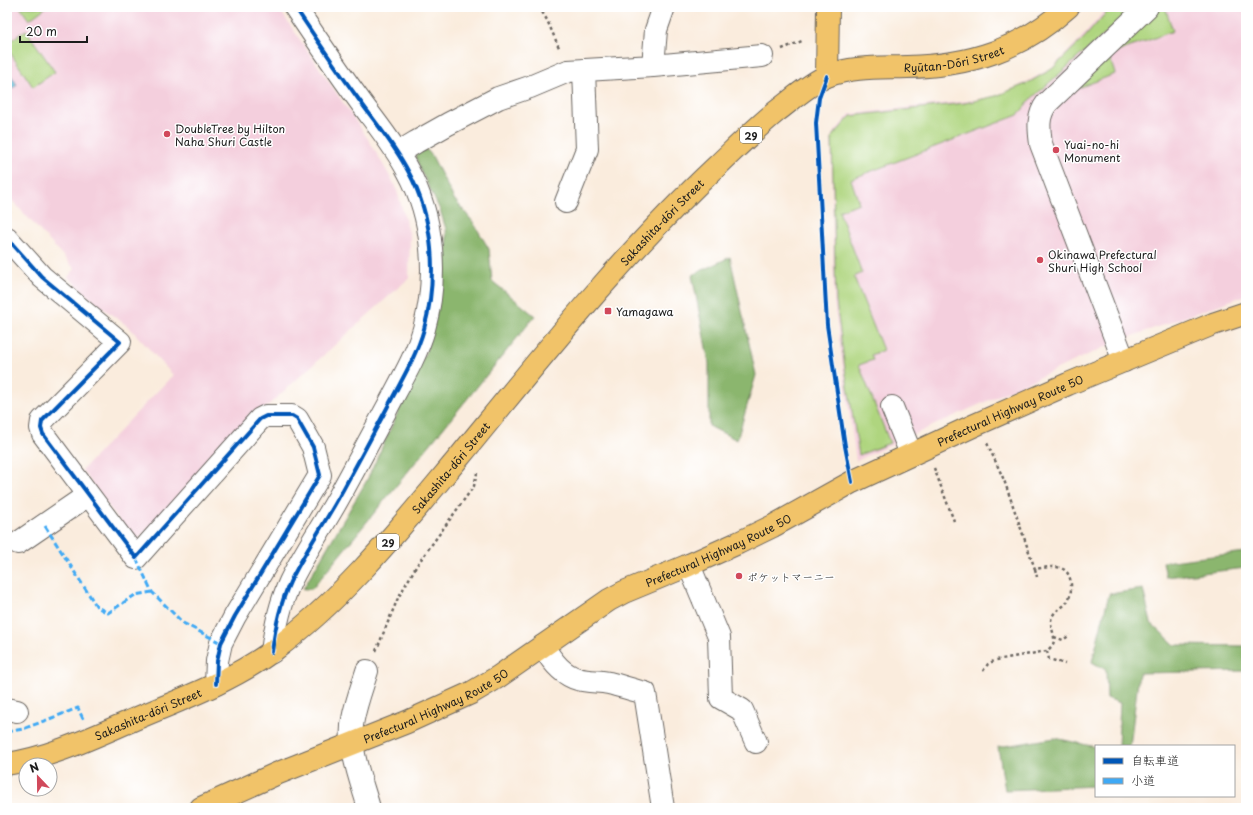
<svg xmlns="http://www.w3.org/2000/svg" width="1253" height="815" viewBox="0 0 1253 815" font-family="'Playpen Sans','Klee One',sans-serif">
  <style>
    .built { fill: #f4cfdd }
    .green { fill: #afd57f; stroke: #66784e }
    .forest { fill: #8bb66e; stroke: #546945 }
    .water { fill: #61c2df; stroke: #3e6f7e }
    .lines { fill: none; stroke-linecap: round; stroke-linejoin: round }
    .minor-casing { stroke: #6a6560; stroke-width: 24 }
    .major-casing { stroke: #6a6560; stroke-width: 24 }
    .path { stroke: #6a6560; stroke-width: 2.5; stroke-dasharray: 3 3; stroke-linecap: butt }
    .minor { stroke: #fff; stroke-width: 22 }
    .major { stroke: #f1c369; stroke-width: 22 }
    .quiet { stroke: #3fa9f5; stroke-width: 3; stroke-dasharray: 6 3; stroke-linecap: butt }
    .cycleway-casing { stroke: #fff; stroke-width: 6 }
    .cycleway { stroke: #0057b8; stroke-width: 4 }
    .poi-dot { fill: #d1495b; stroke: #fff; stroke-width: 1.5 }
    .labels { text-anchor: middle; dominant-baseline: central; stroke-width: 3; stroke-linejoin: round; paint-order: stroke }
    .shield { fill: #fff; stroke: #606060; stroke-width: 1 }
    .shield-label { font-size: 10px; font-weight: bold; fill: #1c1c1c }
    .street-label { font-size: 11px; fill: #1c1c1c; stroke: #fff }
    .poi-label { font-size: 11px; fill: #1c1c1c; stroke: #fff; text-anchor: start }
  </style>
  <rect width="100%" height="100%" fill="#fff"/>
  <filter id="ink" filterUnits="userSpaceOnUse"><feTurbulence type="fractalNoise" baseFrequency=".025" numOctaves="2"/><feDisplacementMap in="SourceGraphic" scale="8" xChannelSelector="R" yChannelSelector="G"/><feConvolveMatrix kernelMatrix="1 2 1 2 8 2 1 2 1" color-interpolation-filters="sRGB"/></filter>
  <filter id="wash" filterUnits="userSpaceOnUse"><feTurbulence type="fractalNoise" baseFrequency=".012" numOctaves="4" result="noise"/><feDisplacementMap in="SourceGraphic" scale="16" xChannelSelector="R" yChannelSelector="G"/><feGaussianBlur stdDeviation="0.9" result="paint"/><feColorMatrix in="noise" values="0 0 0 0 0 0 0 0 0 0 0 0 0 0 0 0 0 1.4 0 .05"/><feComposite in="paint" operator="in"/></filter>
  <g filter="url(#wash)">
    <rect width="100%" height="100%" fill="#faecdd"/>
    <path class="built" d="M 7,7 L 280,7 L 279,9 L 370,142 L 396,187 L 410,236 L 409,278 L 264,409 L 135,542 L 82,470 L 173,375 L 129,327 L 94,302 L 68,277 L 75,269 L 7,195 Z
      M 1108,7 L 1246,7 L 1246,295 L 1116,342 L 856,461 L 834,303 L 831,136 L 850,114 L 974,100 L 995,96 L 1013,89 L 1052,68 L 1082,37 Z"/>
    <path class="green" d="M 20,7 L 45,7 L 45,8 L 29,20 Z
      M 1111,7 L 1136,7 L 1033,97 L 1018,115 L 851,179 L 859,203 L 839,211 L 862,273 L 854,277 L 883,350 L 871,355 L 873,360 L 859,365 L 890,443 L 859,455 L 845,368 L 836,302 L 832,137 L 851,116 L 965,103 L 996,96 L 1026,84 L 1052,69 L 1085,37 Z
      M 1160,7 L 1174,7 L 1166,10 L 1173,31 L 1109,55 L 1115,74 L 1065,93 Z
      M 26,30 L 55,72 L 33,87 L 7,48 L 7,43 Z"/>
    <path class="forest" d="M 422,150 L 427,150 L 432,156 L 454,199 L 473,222 L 489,249 L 492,281 L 535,316 L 312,589 L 303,589 L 367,480 L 426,351 L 444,271 L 447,244 L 446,229 L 440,210 L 419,167 L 416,157 L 417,151 Z
      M 730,257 L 756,375 L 737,440 L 709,426 L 709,363 L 692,275 Z
      M 1246,552 L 1246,568 L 1166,577 L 1163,562 Z
      M 1143,589 L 1151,623 L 1175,645 L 1246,646 L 1246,671 L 1139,673 L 1130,746 L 1118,746 L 1120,703 L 1107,698 L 1106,670 L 1092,662 L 1109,594 Z
      M 1055,738 L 1096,747 L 1096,786 L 1005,790 L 998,747 Z"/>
    <path class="water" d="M 7,69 L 17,85 L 7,92 Z"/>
  </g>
  <g filter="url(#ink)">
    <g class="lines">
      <g class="minor-casing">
        <path id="minor" d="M 653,66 L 762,56
          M 398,153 L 416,142 L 448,124 L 498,98 L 530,87 L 568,71 L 653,66 L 656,30 L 664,7
          M 566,202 L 587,149 L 584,70
          M 7,238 L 42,277 L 120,342 L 42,421 L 41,428 L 43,434 L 136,558 L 260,419 L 266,416 L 292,416 L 297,419 L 313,447 L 320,475 L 235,616 L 221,643 L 217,661 L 216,684
          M 1124,361 L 1041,144 C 1039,129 1037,116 1047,103 L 1147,7
          M 892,407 L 911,454
          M 18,543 L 88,495
          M 689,565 L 719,637 L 721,698 L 742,710 L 756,742
          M 543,646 C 551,660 562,675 578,679 C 588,682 599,681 609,683 C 621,686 633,690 645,693 L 663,808
          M 272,652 C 275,628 280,604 290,582 C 304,553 323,526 339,497 C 355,468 371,438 387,408 C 400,383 416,357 424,329 C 438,278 434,218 408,171 C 394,144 374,121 357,97 C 335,67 315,37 295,7
          M 367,671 C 362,687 356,703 353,719 C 347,746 362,783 369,808
          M 7,709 L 17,711"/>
      </g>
      <g class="major-casing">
        <g id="major">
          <path d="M 827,76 L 828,7"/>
          <path id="s1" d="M 7,764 C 52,757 93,737 135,719 C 182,699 232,681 274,650 C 347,596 403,524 461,455 C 543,355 623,254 717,166 C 737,147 756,128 777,111 C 793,99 809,84 827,76 C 853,66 881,68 907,67 C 970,66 1022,49 1068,7"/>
          <path id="s2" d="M 201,808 L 276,774 L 407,722 L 471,693 L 498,677 L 609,600 L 624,592 L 689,565 L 738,543 L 773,526 L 852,482 L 975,425 L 1068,384 L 1213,324 L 1246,313"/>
        </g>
      </g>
      <path class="path" d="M 539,7 L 547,20 L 560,50
        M 782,49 L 802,41
        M 934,468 L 954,521
        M 1035,569 L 1037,577
        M 1054,637 L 1063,640 L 1070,635
        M 376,651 L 398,598 L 417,565 L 474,486 L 477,473
        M 1047,651 L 1049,659 L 1065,664
        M 983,671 L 988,664 L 996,660 L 1047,651 C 1049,649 1052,646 1053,644 C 1057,635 1048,626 1052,617 C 1055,610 1063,608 1067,602 C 1073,594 1073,574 1063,569 C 1056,565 1043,568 1035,569 L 1004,480 L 987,443"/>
      <use href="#minor" class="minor"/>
      <use href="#major" class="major"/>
      <path class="quiet" d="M 45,526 L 97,607 L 108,613 L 135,595 L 152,592
        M 136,558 L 152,592 L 183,623 L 221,643
        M 7,732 L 23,729 L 78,708 L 84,721"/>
      <g class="cycleway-casing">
        <path id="cycleway" d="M 827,76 L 819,98 L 816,123 L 827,325 L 845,446 L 852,482
          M 7,238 L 42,277 L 120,342 L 42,421 L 41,428 L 43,434 L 136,558 L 260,419 L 266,416 L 292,416 L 297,419 L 313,447 L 320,475 L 235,616 L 221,643 L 217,661 L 216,684
          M 272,652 C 275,628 280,604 290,582 C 304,553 323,526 339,497 C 355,468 371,438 387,408 C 400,383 416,357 424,329 C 438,278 434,218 408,171 C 394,144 374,121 357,97 C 335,67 315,37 295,7"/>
      </g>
      <use href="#cycleway" class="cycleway"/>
    </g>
  </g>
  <g class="poi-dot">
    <circle cx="167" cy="134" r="4"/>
    <circle cx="1056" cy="150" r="4"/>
    <circle cx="1040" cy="260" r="4"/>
    <rect x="604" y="307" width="8" height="8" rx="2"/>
    <circle cx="739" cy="576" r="4"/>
  </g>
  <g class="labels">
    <g class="shield">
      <rect x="740" y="127" width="22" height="16" rx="3"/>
      <rect x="377" y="534" width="22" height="16" rx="3"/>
    </g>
    <g class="shield-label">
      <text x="751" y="135">29</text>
      <text x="388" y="542">29</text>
    </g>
    <g class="street-label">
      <text stroke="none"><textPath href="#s1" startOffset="1220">Ryūtan-Dōri Street</textPath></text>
      <text stroke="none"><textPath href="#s1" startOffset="870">Sakashita-dōri Street</textPath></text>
      <text stroke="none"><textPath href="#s2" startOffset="904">Prefectural Highway Route 50</textPath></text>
      <text stroke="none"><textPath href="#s1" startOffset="546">Sakashita-dōri Street</textPath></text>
      <text stroke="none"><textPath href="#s2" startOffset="580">Prefectural Highway Route 50</textPath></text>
      <text stroke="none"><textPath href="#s2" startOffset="256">Prefectural Highway Route 50</textPath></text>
      <text stroke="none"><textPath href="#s1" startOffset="150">Sakashita-dōri Street</textPath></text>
    </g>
    <g class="poi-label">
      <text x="175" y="128">DoubleTree by Hilton<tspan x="175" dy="13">Naha Shuri Castle</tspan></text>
      <text x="1064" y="144">Yuai-no-hi<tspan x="1064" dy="13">Monument</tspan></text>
      <text x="1048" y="254">Okinawa Prefectural<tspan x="1048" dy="13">Shuri High School</tspan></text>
      <text x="616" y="311">Yamagawa</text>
      <text x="747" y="576">ポケットマーニー</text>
    </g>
  </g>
  <rect width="1253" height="815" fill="none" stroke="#fff" stroke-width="24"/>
  <rect x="1095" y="745" width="140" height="52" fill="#ffffff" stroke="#a4a4a4"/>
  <rect x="1103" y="758" width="20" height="6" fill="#0057b8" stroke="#a4a4a4"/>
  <text x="1131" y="765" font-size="12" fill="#1c1c1c">自転車道</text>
  <rect x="1103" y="778" width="20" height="6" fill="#3fa9f5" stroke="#a4a4a4"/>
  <text x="1131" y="785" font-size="12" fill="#1c1c1c">小道</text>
  <g transform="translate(38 777) rotate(338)"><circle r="19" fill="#ffffff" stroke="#a4a4a4"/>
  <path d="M0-3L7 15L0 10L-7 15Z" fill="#d1495b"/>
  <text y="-6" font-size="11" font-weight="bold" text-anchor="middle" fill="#1c1c1c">N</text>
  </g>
  <path d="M20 36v6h67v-6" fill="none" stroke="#1c1c1c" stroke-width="2"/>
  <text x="26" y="36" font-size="12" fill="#1c1c1c" stroke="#ffffff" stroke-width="3" paint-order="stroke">20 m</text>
</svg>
